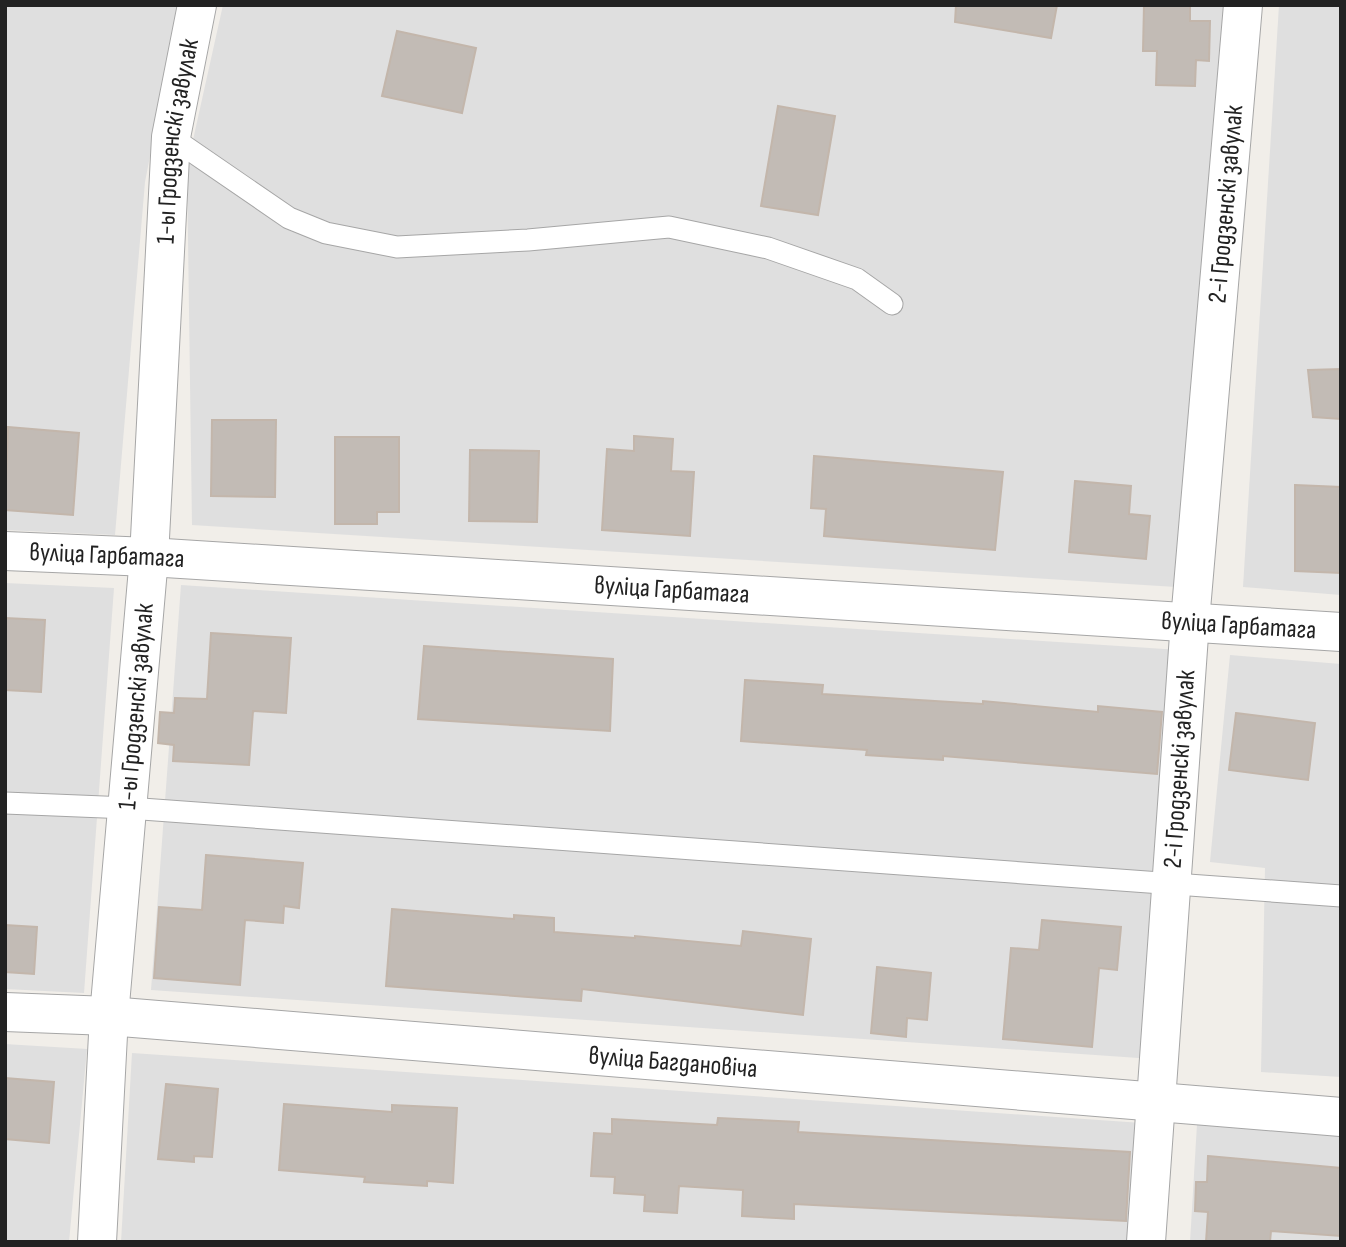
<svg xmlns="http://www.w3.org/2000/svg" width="1346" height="1247" viewBox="0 0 1346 1247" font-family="'Sofia Sans Condensed',sans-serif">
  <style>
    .residential { fill: #dfdfdf }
    .building { fill: #c2bbb5; stroke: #c3b6ab; stroke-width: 2 }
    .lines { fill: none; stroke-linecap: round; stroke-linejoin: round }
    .service-casing { stroke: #a6a6a6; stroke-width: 23 }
    .minor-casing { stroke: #a6a6a6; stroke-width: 40 }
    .service { stroke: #fff; stroke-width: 21 }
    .minor { stroke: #fff; stroke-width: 38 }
    .labels { text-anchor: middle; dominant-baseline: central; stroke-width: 7; stroke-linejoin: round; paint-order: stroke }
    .street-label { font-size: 26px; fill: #222; stroke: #fff }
  </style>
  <rect width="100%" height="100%" fill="#f1eee9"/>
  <path class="residential" d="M 5,5 L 179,5 L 145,182 L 115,535 L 5,530 Z
    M 223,5 L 1226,5 L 1176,587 L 192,525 L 187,167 Z
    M 1279,5 L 1341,5 L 1341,595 L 1243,587 Z
    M 5,583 L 114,588 L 84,993 L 5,989 Z
    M 181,585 L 1180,650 L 1153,1059 L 151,990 Z
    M 1230,655 L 1341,664 L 1341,1077 L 1261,1072 L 1265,868 L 1210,862 Z
    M 5,1044 L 87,1049 L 69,1242 L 5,1242 Z
    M 132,1053 L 1142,1123 L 1132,1242 L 121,1242 Z
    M 1197,1124 L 1341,1134 L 1341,1242 L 1190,1242 Z"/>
  <path class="building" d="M 956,5 L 1057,5 L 1051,38 L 955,22 Z
    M 1144,5 L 1190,5 L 1190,21 L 1210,21 L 1209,61 L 1196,60 L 1195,86 L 1156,85 L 1157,51 L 1143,51 Z
    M 397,31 L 476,48 L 462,113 L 382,96 Z
    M 778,106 L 835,116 L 818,215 L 761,206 Z
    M 1341,369 L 1341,419 L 1313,417 L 1308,370 Z
    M 212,420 L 276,420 L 275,497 L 211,496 Z
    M 8,427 L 79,433 L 73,515 L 5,510 Z
    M 634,436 L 673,439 L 671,471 L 694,472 L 690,536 L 602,530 L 607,449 L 634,451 Z
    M 335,437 L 399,437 L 399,512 L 377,512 L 377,524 L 335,524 Z
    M 470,450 L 539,451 L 537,522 L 469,521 Z
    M 814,456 L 1003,472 L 995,550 L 824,536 L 826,509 L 811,508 Z
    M 1075,481 L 1131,486 L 1129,514 L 1150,516 L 1146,559 L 1069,552 Z
    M 1295,485 L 1341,487 L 1341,573 L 1295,571 Z
    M 5,618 L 45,620 L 41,692 L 5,690 Z
    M 211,633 L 291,638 L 286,713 L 253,711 L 249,765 L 173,761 L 174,745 L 158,743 L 160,712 L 174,713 L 175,698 L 207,699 Z
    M 424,646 L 613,659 L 610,731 L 418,719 Z
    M 745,680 L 823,685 L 822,694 L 983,704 L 983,701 L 1098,712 L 1098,706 L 1162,712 L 1157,774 L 943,756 L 943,760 L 866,755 L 867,750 L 741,741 Z
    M 1236,713 L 1315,723 L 1308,780 L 1229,770 Z
    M 206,855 L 303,863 L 299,908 L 284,906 L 283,923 L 245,920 L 240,985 L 154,978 L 159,907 L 202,910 Z
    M 392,909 L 514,919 L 514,915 L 554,918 L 554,932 L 635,938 L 635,936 L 741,946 L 743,931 L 811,939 L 803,1015 L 582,989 L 581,1001 L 386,986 Z
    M 1042,920 L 1121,927 L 1117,970 L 1099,968 L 1092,1047 L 1003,1039 L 1011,948 L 1039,950 Z
    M 5,925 L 37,927 L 34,974 L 5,972 Z
    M 877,967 L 931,973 L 927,1020 L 907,1018 L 906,1037 L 871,1033 Z
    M 5,1078 L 54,1082 L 49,1143 L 5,1139 Z
    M 166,1084 L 218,1089 L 212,1157 L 194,1156 L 194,1162 L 158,1159 Z
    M 284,1104 L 392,1112 L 392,1105 L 457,1108 L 453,1183 L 427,1181 L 427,1186 L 364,1182 L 365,1177 L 279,1170 Z
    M 718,1118 L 799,1122 L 798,1132 L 1130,1152 L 1126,1221 L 794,1204 L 794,1219 L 742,1216 L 743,1190 L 679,1186 L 677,1213 L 644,1211 L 645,1195 L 614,1193 L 615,1177 L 591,1176 L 594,1133 L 612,1134 L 612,1119 L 717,1125 Z
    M 1208,1156 L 1341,1168 L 1341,1236 L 1271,1231 L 1270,1242 L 1206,1242 L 1208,1212 L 1195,1211 L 1196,1182 L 1207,1182 Z"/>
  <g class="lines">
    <g class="service-casing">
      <path id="service" d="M 171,137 L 289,218 L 326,233 L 397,247 L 528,240 L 669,227 L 768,248 L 857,279 L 892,304
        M 5,803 L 128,808 L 1341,896"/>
    </g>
    <g class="minor-casing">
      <g id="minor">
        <path id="s1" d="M 5,551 L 149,557 L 1341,632"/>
        <path id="s2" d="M 5,1012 L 109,1016 L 1341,1117"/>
        <path id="s3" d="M 97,1242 L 109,1016 L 149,557 L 171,137 L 197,5"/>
        <path id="s4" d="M 1146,1242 L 1190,621 L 1243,5"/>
      </g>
    </g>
    <use href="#service" class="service"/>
    <use href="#minor" class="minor"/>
  </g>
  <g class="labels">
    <g class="street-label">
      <text stroke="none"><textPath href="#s3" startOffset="1104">1-ы Гродзенскі завулак</textPath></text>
      <text stroke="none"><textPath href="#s4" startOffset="1041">2-і Гродзенскі завулак</textPath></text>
      <text stroke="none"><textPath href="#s1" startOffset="102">вуліца Гарбатага</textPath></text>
      <text stroke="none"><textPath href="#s1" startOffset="668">вуліца Гарбатага</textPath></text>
      <text stroke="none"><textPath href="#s1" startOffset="1236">вуліца Гарбатага</textPath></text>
      <text stroke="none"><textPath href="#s3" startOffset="537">1-ы Гродзенскі завулак</textPath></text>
      <text stroke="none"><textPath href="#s4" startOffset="474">2-і Гродзенскі завулак</textPath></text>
      <text stroke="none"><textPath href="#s2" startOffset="670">вуліца Багдановіча</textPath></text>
    </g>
  </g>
  <rect width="1346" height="1247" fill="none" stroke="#222222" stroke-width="14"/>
</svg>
